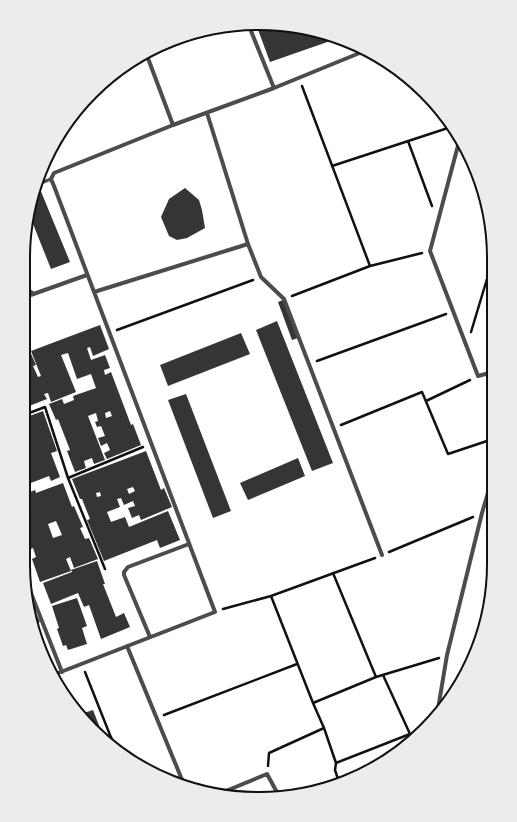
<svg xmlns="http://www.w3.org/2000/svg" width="517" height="822" viewBox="0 0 517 822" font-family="Quicksand,sans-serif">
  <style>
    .building { fill: #353535; fill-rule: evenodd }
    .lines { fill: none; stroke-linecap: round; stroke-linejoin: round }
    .path { stroke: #111; stroke-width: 2.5 }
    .service { stroke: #4c4c4c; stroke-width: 3 }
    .minor { stroke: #4c4c4c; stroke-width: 4 }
    .rim { fill: none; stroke: #111; stroke-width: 2 }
  </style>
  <rect width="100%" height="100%" fill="#fff"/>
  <path class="building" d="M 257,27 L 320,31 L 336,39 L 270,62 Z
    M 185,188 L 199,200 L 202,210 L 205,228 L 187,238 L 177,240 L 169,236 L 161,217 L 169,199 Z
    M 40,189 L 70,262 L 51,269 L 29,214 L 35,192 Z
    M 283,300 L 298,338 L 292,340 L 278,302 Z
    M 277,321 L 333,463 L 312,471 L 256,330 Z
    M 100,325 L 109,349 L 93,356 L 90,347 L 87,348 L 91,360 L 105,355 L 110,368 L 104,370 L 105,375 L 111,372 L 131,425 L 133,424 L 141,445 L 107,459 L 104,453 L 110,450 L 107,443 L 101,446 L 98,438 L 105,436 L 101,426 L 97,427 L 95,422 L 98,421 L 96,413 L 88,416 L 105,460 L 94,464 L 92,458 L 84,461 L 86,468 L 75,472 L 67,451 L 70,450 L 58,419 L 56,420 L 49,404 L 62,399 L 64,404 L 74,400 L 73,396 L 96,388 L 91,374 L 77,379 L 68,353 L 61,355 L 76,392 L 51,402 L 48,393 L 44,394 L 47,399 L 24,408 L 24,338 L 36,365 L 33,366 L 38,377 L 41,376 L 31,351 ZM 110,411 L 112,416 L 106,418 L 105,413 Z
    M 241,333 L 250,354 L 168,386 L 160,365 Z
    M 186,394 L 231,511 L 213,518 L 168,400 Z
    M 43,411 L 57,451 L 51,453 L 60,477 L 51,481 L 49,476 L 23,486 L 24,463 L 28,461 L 25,452 L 24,453 L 24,418 Z
    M 146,451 L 161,490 L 164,488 L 172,507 L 141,520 L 139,515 L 132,518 L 128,508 L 135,506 L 133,501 L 124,505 L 121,498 L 117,499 L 120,507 L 107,512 L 111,522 L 125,517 L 129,527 L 168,511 L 180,540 L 160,548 L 157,540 L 104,561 L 87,520 L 90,519 L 82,499 L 80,499 L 72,479 ZM 133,487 L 135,491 L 129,494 L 127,489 ZM 100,492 L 101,496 L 97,497 L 96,493 Z
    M 298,458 L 305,476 L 248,500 L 240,483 Z
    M 63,483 L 72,507 L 74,506 L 83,527 L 80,528 L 85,539 L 89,538 L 98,559 L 74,568 L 70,557 L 66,559 L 71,571 L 40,582 L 32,559 L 36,557 L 33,548 L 28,550 L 23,538 L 24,537 L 23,534 L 23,495 L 35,490 L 36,493 ZM 56,521 L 62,535 L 53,538 L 48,524 Z
    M 97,561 L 105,584 L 103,584 L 116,617 L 124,613 L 130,627 L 101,639 L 89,605 L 84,607 L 78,593 L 51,604 L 43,583 L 72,572 L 71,570 Z
    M 28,596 L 40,622 L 33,625 L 31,609 Z
    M 77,598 L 87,626 L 82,628 L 87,644 L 68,650 L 66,645 L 63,646 L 57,629 L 59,628 L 52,606 Z
    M 38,626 L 50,657 L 45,659 L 35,639 L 34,628 Z
    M 93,710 L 100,728 L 95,729 L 81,714 Z"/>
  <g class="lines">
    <path class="path" d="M 302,86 L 370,266
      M 408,141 L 432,206
      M 332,166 L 451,127
      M 292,296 L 370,266 L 422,253
      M 117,330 L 253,280
      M 471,332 L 493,259
      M 317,361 L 446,314
      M 426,401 L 470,380
      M 24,415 L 45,407 L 68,478 L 105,569
      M 341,425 L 422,392 L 448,454 L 493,439
      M 68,478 L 143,447
      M 389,552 L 473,517
      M 333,573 L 376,677
      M 271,596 L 313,703 L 324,728 L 336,763 L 335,770 L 339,782
      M 223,609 L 271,596 L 375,558
      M 85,672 L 110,735 L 118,752
      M 313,703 L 376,677 L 439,658
      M 164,715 L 297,664
      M 103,737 L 110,735
      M 336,763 L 410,734 L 383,675
      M 268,766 L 269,753 L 324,728"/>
    <path class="service" d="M 36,185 L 51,179
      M 25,287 L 33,293"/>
    <path class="minor" d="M 249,26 L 274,88
      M 146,53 L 173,125
      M 207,113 L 248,244 L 261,277 L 284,299 L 382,555
      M 460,138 L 430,251 L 478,376 L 493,372
      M 94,292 L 248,244
      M 25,297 L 87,275
      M 25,578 L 62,672
      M 150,637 L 124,575 L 124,572 L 128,567 L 189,544
      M 127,646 L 185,787
      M 53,675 L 215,612 L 54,186 L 51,179 L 54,173 L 173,125 L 274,88 L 362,52
      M 437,715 L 447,655 L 482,513 L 492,479
      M 221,793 L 267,774 L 279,796"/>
  </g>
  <path d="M0 0H517V822H0ZM258 30H259A228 228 0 0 1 487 258V564A228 228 0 0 1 259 792H258A228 228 0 0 1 30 564V258A228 228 0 0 1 258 30Z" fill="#ececec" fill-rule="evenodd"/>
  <path class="rim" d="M258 30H259A228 228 0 0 1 487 258V564A228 228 0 0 1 259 792H258A228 228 0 0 1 30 564V258A228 228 0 0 1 258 30Z"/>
</svg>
